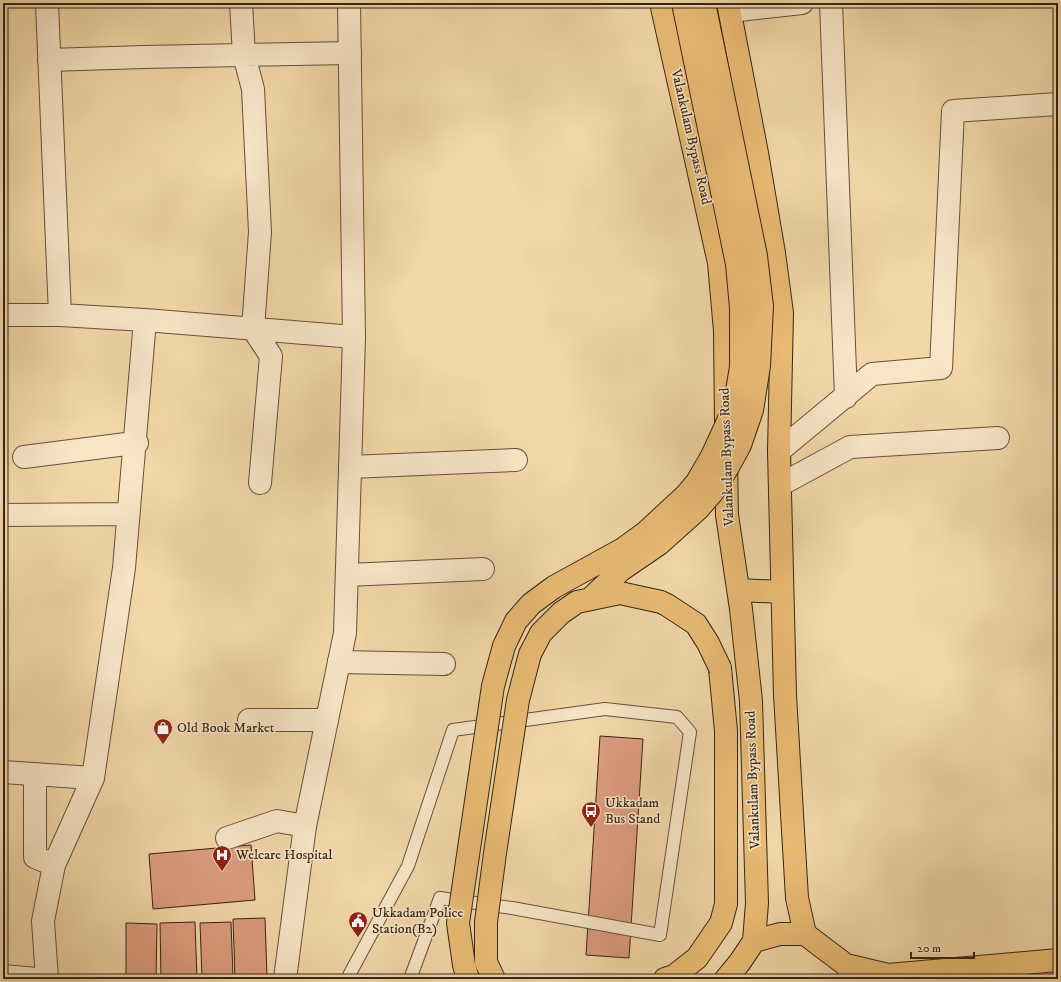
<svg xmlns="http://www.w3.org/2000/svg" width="1061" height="982" viewBox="0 0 1061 982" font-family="'IM FELL DW Pica',serif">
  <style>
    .building { fill: #dd9c7f; stroke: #352417 }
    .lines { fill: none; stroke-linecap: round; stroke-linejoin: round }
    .service-casing { stroke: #64513b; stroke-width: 14 }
    .minor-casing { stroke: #64513b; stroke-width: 24 }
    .tertiary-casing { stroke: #64513b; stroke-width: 24 }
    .primary-casing { stroke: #352417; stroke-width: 24 }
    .trunk-casing { stroke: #352417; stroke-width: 24 }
    .service { stroke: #f7e5c6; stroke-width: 12 }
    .minor { stroke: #f7e5c6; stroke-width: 22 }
    .tertiary { stroke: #f7e5c6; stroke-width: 22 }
    .primary { stroke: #e9bc74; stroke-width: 22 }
    .trunk { stroke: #e9bc74; stroke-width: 22 }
    .trunk-bridge-casing { stroke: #352417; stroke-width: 24; stroke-linecap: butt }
    .trunk-bridge { stroke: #e9bc74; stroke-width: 22 }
    .labels { text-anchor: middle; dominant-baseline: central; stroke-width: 3; stroke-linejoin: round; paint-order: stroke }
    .street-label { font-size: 14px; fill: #352417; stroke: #f7e5c6 }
    .poi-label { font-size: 14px; fill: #352417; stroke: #f7e5c6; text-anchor: start }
  </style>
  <rect width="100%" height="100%" fill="#f2d7a8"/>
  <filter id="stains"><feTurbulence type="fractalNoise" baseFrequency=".005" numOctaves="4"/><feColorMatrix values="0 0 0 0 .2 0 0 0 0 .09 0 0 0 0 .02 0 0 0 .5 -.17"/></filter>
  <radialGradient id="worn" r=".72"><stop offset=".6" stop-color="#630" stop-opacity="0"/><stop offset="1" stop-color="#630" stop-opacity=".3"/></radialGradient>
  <path class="building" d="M 600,736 L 643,739 L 629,958 L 586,955 Z
    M 251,845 L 255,900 L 153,909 L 149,854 Z
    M 265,918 L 267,977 L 235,978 L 233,919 Z
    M 195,922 L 197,979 L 161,979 L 160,923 Z
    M 231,922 L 233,977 L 202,978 L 200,923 Z
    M 126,923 L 157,924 L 156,979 L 126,979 Z"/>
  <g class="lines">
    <g class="service-casing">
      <path id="service" d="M 347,979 L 408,866 L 453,730 L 605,709 L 677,717 L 690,732 L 660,935 L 512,908 L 440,898 L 410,979"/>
    </g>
    <g class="minor-casing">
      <path id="minor" d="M 47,3 L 60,315
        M 241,3 L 244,55 L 253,89 L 260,232 L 253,329 L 271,356 L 260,483
        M 831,3 L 846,397
        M 730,11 L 802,3
        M 49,60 L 144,57 L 350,53
        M 3,315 L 60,315 L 145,320 L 354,337
        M 779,451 L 872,374 L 941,368 L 953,111 L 1058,104
        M 24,457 L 134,443 L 137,443
        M 350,467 L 516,460
        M 780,485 L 850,447 L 998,438
        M 3,515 L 128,514
        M 347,575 L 483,569
        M 339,662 L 444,664
        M 249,720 L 327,720
        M 3,772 L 93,778 L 54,865 L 43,921 L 47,979
        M 35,774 L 35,857 L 54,865
        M 93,778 L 124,568 L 145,320
        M 227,838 L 277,821 L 305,826
        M 3,976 L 37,979"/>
    </g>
    <g class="tertiary-casing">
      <path id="tertiary" d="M 285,979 L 305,826 L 345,633 L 354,337 L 349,3"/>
    </g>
    <g class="primary-casing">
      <path id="primary" d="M 661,3 L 719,263 L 725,331 L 726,424
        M 728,3 L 757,153 L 774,253 L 782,313 L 779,451 L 785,695 L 797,898 L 805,934
        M 726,460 L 727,515 L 741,609 L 751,701 L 757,903 L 754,941
        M 739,590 L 782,592
        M 726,979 L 740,962 L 754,941 L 780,934 L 805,934 L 846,965 L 888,975 L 1058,960"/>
    </g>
    <g class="trunk-casing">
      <path id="trunk" d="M 665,979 L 674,976 L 697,958 L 721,923 L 726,904 L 726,731 L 720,668"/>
    </g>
    <use href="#service" class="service"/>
    <use href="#minor" class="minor"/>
    <use href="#tertiary" class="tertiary"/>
    <use href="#primary" class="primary"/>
    <use href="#trunk" class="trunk"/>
    <g class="trunk-bridge-casing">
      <path id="trunk-bridge" d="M 590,599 L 621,570 L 659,544 L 698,509 L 712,493 L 728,467 L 740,445 L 752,410 L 759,366 L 762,306 L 756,256 L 704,3
        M 468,979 L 464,965 L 458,923 L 493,686 L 504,646 L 516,621 L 531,604 L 554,587 L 623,549 L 645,533 L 686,495 L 697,482 L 712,456 L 734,408 L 741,367 L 741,308 L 737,264 L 683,3
        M 494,979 L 486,962 L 486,922 L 495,853 L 518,700 L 530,654 L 541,633 L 561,613 L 577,602 L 620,593 L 661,602 L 667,605 L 696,624 L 708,643 L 720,668"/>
    </g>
    <use href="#trunk-bridge" class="trunk-bridge"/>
  </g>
  <defs>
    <g id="shop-pin" transform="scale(1)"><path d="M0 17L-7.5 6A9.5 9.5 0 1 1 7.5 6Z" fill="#8f2418" stroke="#f7e5c6"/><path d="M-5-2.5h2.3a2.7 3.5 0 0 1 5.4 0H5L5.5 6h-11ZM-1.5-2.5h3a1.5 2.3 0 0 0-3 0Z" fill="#fff"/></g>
    <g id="bus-pin" transform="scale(1)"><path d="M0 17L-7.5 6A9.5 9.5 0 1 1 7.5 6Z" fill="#8f2418" stroke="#f7e5c6"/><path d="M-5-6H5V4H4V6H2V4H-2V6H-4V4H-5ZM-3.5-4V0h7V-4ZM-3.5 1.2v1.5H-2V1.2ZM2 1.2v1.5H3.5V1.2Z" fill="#fff"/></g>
    <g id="hospital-pin" transform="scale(1)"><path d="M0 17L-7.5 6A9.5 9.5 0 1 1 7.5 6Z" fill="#8f2418" stroke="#f7e5c6"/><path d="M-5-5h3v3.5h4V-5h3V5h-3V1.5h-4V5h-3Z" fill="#fff"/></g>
    <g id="civic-pin" transform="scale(1)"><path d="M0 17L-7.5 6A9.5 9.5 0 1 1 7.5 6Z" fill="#8f2418" stroke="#f7e5c6"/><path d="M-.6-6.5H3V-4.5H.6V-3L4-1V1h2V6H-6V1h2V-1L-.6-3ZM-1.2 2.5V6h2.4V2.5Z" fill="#fff"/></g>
  </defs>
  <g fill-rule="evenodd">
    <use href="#shop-pin" x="163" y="728"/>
    <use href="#bus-pin" x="591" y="811"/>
    <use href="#hospital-pin" x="222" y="855"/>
    <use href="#civic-pin" x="358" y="921"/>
  </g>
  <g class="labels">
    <g class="street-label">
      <text transform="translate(691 137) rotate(77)">Valankulam Bypass Road</text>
      <text transform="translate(727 457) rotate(-92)">Valankulam Bypass Road</text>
      <text transform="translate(753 780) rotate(-92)">Valankulam Bypass Road</text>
    </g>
    <g class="poi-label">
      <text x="177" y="728">Old Book Market</text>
      <text x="605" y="803">Ukkadam<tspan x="605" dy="16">Bus Stand</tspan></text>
      <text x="236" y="855">Welcare Hospital</text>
      <text x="372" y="913">Ukkadam Police<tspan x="372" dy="16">Station(B2)</tspan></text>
    </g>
  </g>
  <rect width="1061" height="982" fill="none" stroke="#f2d7a8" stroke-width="16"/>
  <rect x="4" y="4" width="1053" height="974" fill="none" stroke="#352417" stroke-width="2"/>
  <rect x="8" y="8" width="1045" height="966" fill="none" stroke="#352417"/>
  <path d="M911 952v6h63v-6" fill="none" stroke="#352417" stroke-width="2"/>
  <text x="917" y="952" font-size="12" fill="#352417" stroke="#f7e5c6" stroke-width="3" paint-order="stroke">20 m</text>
  <rect width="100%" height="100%" filter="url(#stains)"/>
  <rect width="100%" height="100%" fill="url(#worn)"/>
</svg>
